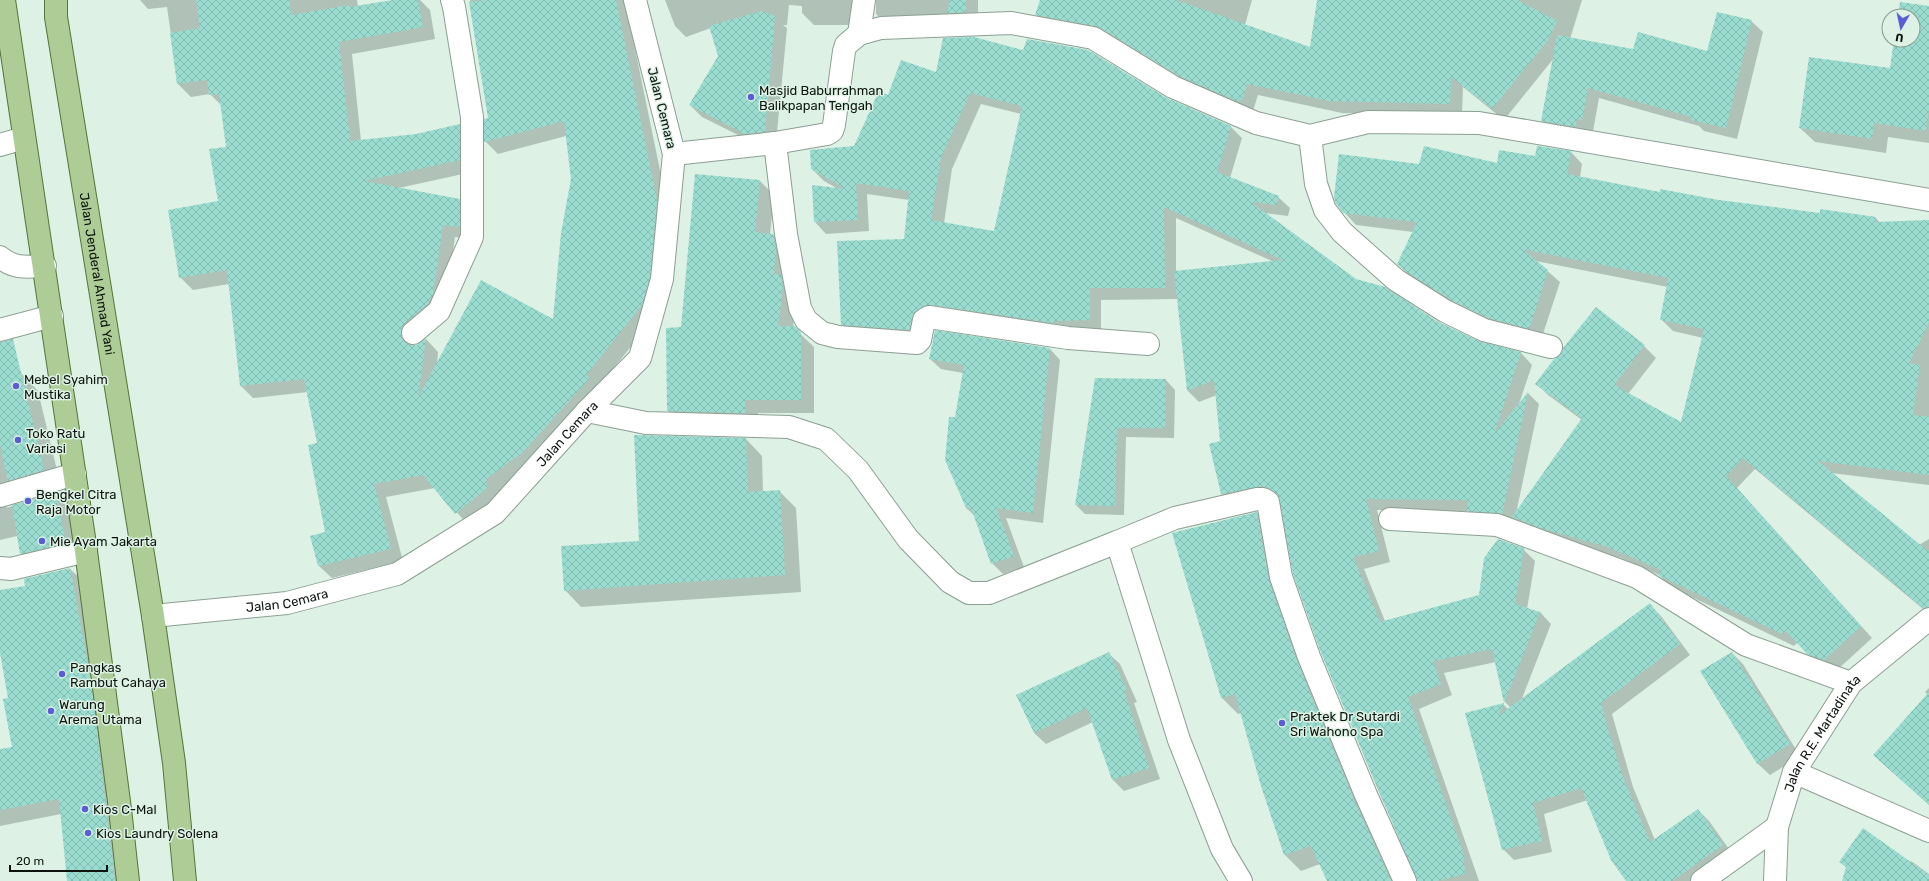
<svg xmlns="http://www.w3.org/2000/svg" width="1929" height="881" viewBox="0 0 1929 881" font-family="Rubik,sans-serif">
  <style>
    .shadow { fill: #0003; fill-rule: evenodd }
    .building { fill: url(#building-cross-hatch); fill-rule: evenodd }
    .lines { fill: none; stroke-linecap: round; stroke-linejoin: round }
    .minor-casing { stroke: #8b9f92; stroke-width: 24 }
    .major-casing { stroke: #527539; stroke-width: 24 }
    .minor { stroke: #fff; stroke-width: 22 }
    .major { stroke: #adcc96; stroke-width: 22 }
    .poi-dot { fill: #595ed5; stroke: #ddf2e5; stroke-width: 1.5 }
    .labels { text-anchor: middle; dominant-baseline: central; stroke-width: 3; stroke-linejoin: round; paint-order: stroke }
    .poi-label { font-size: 13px; fill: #0c130e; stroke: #ddf2e5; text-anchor: start }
    .street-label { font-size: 13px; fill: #0c130e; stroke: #ddf2e5 }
  </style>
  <defs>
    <pattern id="building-cross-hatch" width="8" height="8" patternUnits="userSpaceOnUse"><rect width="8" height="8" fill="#9addd0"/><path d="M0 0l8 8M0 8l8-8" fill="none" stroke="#84bdb1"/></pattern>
  </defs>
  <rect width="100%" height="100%" fill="#ddf2e5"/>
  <path class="shadow" d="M 140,0 L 357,0 L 358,7 L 399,0 L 420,0 L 430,10 L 435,39 L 352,54 L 361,141 L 417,135 L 459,125 L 472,138 L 472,172 L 399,188 L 459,200 L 472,212 L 472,239 L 455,237 L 445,307 L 413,342 L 413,346 L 416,346 L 426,339 L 438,352 L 437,364 L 554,321 L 572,179 L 566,136 L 498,154 L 486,142 L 486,120 L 490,119 L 470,0 L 625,0 L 669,214 L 654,318 L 535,466 L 498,492 L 500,501 L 469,526 L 435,488 L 386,497 L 403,561 L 332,578 L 319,566 L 312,536 L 326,533 L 319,444 L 308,392 L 253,398 L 241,386 L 229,284 L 193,290 L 180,277 L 219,202 L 227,148 L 222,106 L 210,94 L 191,97 L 178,84 L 167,7 L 148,9 Z
    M 665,0 L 871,0 L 861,25 L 814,25 L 802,13 L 802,6 L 789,5 L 787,25 L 783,25 L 787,28 L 776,143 L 758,145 L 702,117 L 690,105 L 719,56 L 711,28 L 686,37 L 675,26 Z
    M 876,0 L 978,0 L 978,24 L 887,25 L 876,14 Z
    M 1041,0 L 1252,0 L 1245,25 L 1311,49 L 1318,0 L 1582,0 L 1570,39 L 1634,51 L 1708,52 L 1751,21 L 1763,32 L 1737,139 L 1704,131 L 1699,126 L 1599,98 L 1593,131 L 1588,130 L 1587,138 L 1554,132 L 1542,121 L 1554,58 L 1504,120 L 1463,87 L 1462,115 L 1342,113 L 1258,95 L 1253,111 L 1048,26 L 1036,14 Z
    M 1929,7 L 1929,143 L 1888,137 L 1886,153 L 1815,142 L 1800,128 L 1891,69 L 1895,40 L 1913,40 L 1913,16 L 1899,16 Z
    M 937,74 L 1166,99 L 1231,127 L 1242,138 L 1230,178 L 1278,197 L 1290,208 L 1288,216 L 1265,213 L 1356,280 L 1478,342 L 1521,353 L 1532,365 L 1519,404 L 1528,393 L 1539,404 L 1516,514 L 1582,420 L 1548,395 L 1536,383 L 1561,356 L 1596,308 L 1644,346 L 1656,358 L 1628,394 L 1681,423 L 1703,338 L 1673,331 L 1661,319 L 1668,287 L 1536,261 L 1560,282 L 1541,340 L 1464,312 L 1410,276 L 1398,264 L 1413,232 L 1356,225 L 1344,212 L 1420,165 L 1498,164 L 1571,152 L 1582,164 L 1580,178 L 1660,194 L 1820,215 L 1875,217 L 1880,223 L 1929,221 L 1929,485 L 1831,473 L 1919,545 L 1929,539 L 1929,614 L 1755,469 L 1737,488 L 1872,638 L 1836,671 L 1820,666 L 1798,642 L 1794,646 L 1671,587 L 1659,575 L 1621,558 L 1553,539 L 1526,529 L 1515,519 L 1514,525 L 1479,522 L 1468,511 L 1377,510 L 1390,562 L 1364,569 L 1385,621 L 1480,596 L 1523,549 L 1535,561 L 1527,609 L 1540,612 L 1551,624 L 1521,701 L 1650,605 L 1661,616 L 1690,655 L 1612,714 L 1633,787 L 1655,840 L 1698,810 L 1709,821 L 1734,856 L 1698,881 L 1627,881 L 1588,800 L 1544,814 L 1552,852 L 1514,860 L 1503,849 L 1466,714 L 1503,704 L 1509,710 L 1511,708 L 1505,702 L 1496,662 L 1444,673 L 1452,695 L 1419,709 L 1479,881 L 1418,881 L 1417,876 L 1378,790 L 1322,652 L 1280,499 L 1275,498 L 1234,506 L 1222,494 L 1210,444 L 1221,442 L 1217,395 L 1199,402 L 1188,391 L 1178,299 L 1101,300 L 1101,331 L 943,316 L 921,341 L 853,336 L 842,324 L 905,240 L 909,200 L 867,194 L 869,231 L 826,234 L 815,222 L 838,189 L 824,181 L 812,169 L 855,147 L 889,96 ZM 981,104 L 1021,114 L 994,232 L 944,223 L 952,169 ZM 1176,218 L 1274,262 L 1176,272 Z
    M 760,181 L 774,195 L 770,235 L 773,235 L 787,249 L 797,302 L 793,327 L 814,347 L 814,413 L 758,413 L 758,427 L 682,425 L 668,411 L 682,328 Z
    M 1050,349 L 1060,360 L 1043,523 L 1006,518 L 1024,567 L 1003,574 L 992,563 L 975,516 L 966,508 L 956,418 L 963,373 L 941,369 L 930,359 Z
    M 21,373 L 38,391 L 61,487 L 8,505 L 6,508 L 54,494 L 72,511 L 83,560 L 38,571 L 21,553 L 17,536 L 0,540 L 0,378 Z
    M 1096,379 L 1166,380 L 1175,390 L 1174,438 L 1126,437 L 1124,515 L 1085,514 L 1076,505 Z
    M 746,439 L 762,456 L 763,492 L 779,491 L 796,508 L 801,592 L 581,607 L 565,590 L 640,542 Z
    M 1257,513 L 1273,529 L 1399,881 L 1328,881 L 1320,864 L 1301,871 L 1285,855 L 1262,786 L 1241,713 L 1238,714 L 1222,698 L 1173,534 Z
    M 70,569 L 84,582 L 127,881 L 68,881 L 61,814 L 0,826 L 0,750 L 13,748 L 9,699 L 0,648 L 0,591 L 26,587 L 25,579 Z
    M 1108,653 L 1120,664 L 1137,702 L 1134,703 L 1160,779 L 1124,791 L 1113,780 L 1093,722 L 1046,744 L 1034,733 Z
    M 1732,653 L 1743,664 L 1800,756 L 1770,775 L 1758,764 L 1701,672 Z
    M 1929,688 L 1929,805 L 1874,755 L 1928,695 L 1925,692 Z
    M 1911,861 L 1929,874 L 1929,881 L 1843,881 L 1847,868 L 1840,862 L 1910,863 Z"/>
  <path class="building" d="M 196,0 L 289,0 L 291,15 L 349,5 L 349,7 L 393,0 L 418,0 L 423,27 L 339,42 L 350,141 L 416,134 L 460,124 L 460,160 L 364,181 L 460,199 L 460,227 L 443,225 L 433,294 L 429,303 L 405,323 L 401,329 L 401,335 L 403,341 L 409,345 L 416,345 L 426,338 L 418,398 L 481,280 L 553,319 L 561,233 L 571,179 L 564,121 L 484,142 L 484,119 L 488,118 L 469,2 L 486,0 L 616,0 L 657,201 L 650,277 L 642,305 L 586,375 L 590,378 L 522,453 L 486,479 L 487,488 L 455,514 L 423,475 L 374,484 L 391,549 L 318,566 L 310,536 L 325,532 L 308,445 L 317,443 L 304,379 L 240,386 L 227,270 L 179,278 L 168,210 L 218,201 L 209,149 L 226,147 L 219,94 L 209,95 L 207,80 L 177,84 L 170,33 L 200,28 Z
    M 950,0 L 966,0 L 966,12 L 947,13 Z
    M 1040,0 L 1176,0 L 1310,47 L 1317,0 L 1517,0 L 1557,21 L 1548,40 L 1492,109 L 1451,77 L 1450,104 L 1330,101 L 1247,84 L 1242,100 L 1239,99 L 1239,102 L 1179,76 L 1099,27 L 1035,15 Z
    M 1900,2 L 1929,6 L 1929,108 L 1926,131 L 1874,123 L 1872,139 L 1799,128 L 1809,57 L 1890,68 L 1894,40 L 1913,40 L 1913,16 L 1898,16 Z
    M 762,11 L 775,16 L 765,132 L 745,134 L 689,105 L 718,56 L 709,26 Z
    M 1717,12 L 1752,20 L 1726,128 L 1691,120 L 1692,117 L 1588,88 L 1582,120 L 1577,119 L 1575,127 L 1541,121 L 1557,35 L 1633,49 L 1638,32 L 1707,51 Z
    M 974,37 L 1023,50 L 1027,39 L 1088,50 L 1167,98 L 1231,126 L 1217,172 L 1279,196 L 1277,205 L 1251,202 L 1356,279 L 1385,287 L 1438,322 L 1479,341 L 1521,352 L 1494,434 L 1528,392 L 1502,514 L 1467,511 L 1468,500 L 1366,499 L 1379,551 L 1353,557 L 1380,622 L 1479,595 L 1484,558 L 1498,539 L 1524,548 L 1515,604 L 1540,612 L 1504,703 L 1492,649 L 1433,661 L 1441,684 L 1408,697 L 1465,858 L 1463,858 L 1466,874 L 1437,881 L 1417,881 L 1321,653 L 1293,574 L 1278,495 L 1269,488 L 1263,486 L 1221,494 L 1209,444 L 1220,441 L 1214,380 L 1187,391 L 1174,271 L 1283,260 L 1164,207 L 1165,288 L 1090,288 L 1090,320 L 1053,321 L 1053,323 L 931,305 L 923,306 L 914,313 L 909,330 L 841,325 L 837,241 L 904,239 L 909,191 L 856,183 L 858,220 L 814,222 L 812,185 L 846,189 L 811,169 L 810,150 L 854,146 L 879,91 L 888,95 L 901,60 L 936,72 L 943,38 ZM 970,93 L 1022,106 L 994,231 L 931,220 L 941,157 Z
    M 1424,146 L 1497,163 L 1499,150 L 1535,156 L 1537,146 L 1571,151 L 1567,174 L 1660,192 L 1660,189 L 1719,200 L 1820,213 L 1820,209 L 1876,217 L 1875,222 L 1929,220 L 1929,322 L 1909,363 L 1920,365 L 1913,415 L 1929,417 L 1929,475 L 1818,461 L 1929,552 L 1929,607 L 1923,608 L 1743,458 L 1726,476 L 1861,626 L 1824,660 L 1807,654 L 1786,631 L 1782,634 L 1658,575 L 1661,570 L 1608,547 L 1540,528 L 1512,517 L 1582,418 L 1535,384 L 1554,359 L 1560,355 L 1563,348 L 1596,307 L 1645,345 L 1614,385 L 1681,422 L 1704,329 L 1660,320 L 1668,278 L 1522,249 L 1548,270 L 1529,329 L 1488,318 L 1451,300 L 1404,270 L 1397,264 L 1417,222 L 1343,213 L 1336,204 L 1334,197 L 1339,154 L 1419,164 Z
    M 695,174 L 760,180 L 755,232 L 773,234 L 776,249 L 774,274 L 781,275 L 783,287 L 778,326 L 795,326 L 801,332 L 801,400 L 745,400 L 745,413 L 667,411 L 666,328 L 681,327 Z
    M 935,330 L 1050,348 L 1033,513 L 996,508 L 1014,556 L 991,564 L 971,508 L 966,508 L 945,460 L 949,417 L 955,417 L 964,365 L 929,359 Z
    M 13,339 L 44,470 L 8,481 L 0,444 L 0,342 Z
    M 1095,378 L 1166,379 L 1165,428 L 1117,428 L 1115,506 L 1075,505 Z
    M 634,435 L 746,438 L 748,492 L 780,490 L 785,575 L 564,591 L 561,546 L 639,541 Z
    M 55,493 L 66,543 L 20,554 L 12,505 Z
    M 1257,512 L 1269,581 L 1297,661 L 1354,800 L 1391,881 L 1327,881 L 1311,846 L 1284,855 L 1261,786 L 1235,694 L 1221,698 L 1172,533 Z
    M 70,568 L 91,681 L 115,881 L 67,881 L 59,799 L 0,810 L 0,749 L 12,747 L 3,699 L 8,698 L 0,653 L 0,590 L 25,586 L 24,579 Z
    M 1650,603 L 1680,644 L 1601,703 L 1607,726 L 1622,775 L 1650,842 L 1698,809 L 1723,845 L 1672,881 L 1626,881 L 1611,860 L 1581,788 L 1533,803 L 1542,841 L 1502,850 L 1465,713 L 1504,703 L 1498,716 Z
    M 1109,652 L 1127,690 L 1124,691 L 1149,768 L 1112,780 L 1087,708 L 1034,733 L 1016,695 Z
    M 1732,652 L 1790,744 L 1757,764 L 1700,671 Z
    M 1929,692 L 1929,805 L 1873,755 Z
    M 1863,828 L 1929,875 L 1929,881 L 1842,881 L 1846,867 L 1839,862 Z"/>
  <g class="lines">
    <g class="minor-casing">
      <g id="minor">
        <path d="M 859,34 L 864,0"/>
        <path d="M 1310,136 L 1316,184 L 1325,210 L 1342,232 L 1396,280 L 1445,311 L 1484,330 L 1551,347"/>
        <path d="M 775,143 L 786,234 L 800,308 L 806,320 L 822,333 L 838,337 L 917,343 L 920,340 L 924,320 L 929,317 L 1068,338 L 1148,344"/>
        <path d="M 0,145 L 24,138"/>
        <path d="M 674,154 L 775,143 L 827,134 L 832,131 L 834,125 L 844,51 L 846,45 L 859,34 L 881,28 L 1011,23 L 1093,38 L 1173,87 L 1256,123 L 1310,136 L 1368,122 L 1479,123 L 1929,200"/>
        <path d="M 0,257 C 14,269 27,267 45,266"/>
        <path d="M 0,330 L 52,316"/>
        <path d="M 413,333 L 439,311 L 472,237 L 472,117 L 454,7 L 452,0"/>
        <path d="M 587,411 L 646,423 L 789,427 L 826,439 L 858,470 L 908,539 L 950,582 L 969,593 L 989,593 L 1117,542 L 1179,740 L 1222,849 L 1241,881"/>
        <path d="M 0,496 L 75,474"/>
        <path d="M 1390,519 L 1497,525 L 1637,577 L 1746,645 L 1851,683"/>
        <path d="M 1117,542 L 1175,518 L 1257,499 L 1263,499 L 1268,502 L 1281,577 L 1309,657 L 1366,795 L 1405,881"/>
        <path d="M 0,568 L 11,569 L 86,551"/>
        <path id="s1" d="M 153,616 L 287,603 L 397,574 L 495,513 L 587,411 L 640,358 L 662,279 L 674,154 L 635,0"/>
        <path d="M 1794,772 L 1929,831"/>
        <path d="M 1702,881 L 1777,827"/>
        <path id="s2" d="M 1775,881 L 1777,827 L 1794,772 L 1851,683 L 1929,619"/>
      </g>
    </g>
    <g class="major-casing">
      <g id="major">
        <path d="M 4,0 L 86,551 L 120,809 L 128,881"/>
        <path id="s3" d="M 56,0 L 56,17 L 153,616 L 174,763 L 185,881"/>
      </g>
    </g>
    <use href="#minor" class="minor"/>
    <use href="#major" class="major"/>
  </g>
  <g class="poi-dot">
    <circle cx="751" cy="97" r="4"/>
    <circle cx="16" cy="386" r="4"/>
    <circle cx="18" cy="440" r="4"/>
    <circle cx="28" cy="501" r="4"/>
    <circle cx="42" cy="541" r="4"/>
    <circle cx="62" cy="674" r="4"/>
    <circle cx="51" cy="711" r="4"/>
    <circle cx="1282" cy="723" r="4"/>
    <circle cx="85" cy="809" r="4"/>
    <circle cx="88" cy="833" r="4"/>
  </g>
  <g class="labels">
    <g class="poi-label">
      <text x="759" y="90">Masjid Baburrahman<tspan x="759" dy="15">Balikpapan Tengah</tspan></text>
      <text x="24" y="379">Mebel Syahim<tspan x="24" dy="15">Mustika</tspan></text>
      <text x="26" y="433">Toko Ratu<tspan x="26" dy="15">Variasi</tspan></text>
      <text x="36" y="494">Bengkel Citra<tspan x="36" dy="15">Raja Motor</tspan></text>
      <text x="50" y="541">Mie Ayam Jakarta</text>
      <text x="70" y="667">Pangkas<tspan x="70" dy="15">Rambut Cahaya</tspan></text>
      <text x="59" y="704">Warung<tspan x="59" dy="15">Arema Utama</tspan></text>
      <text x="1290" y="716">Praktek Dr Sutardi<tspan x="1290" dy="15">Sri Wahono Spa</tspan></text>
      <text x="93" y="809">Kios C-Mal</text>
      <text x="96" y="833">Kios Laundry Solena</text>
    </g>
    <g class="street-label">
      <text transform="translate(662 108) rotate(76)">Jalan Cemara</text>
      <text stroke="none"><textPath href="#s3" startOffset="277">Jalan Jenderal Ahmad Yani</textPath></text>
      <text stroke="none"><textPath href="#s1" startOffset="471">Jalan Cemara</textPath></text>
      <text stroke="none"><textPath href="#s1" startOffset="135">Jalan Cemara</textPath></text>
      <text stroke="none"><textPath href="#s2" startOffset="159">Jalan R.E. Martadinata</textPath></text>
    </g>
  </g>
  <g transform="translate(1901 28) rotate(189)"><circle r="19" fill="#ddf2e5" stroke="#89998f"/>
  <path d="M0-3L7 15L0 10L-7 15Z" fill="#595ed5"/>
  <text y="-6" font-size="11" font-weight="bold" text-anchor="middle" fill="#0c130e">U</text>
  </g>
  <path d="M10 865v6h97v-6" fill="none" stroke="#0c130e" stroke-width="2"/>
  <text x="16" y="865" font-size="12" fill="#0c130e" stroke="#ddf2e5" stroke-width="3" paint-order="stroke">20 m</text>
</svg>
